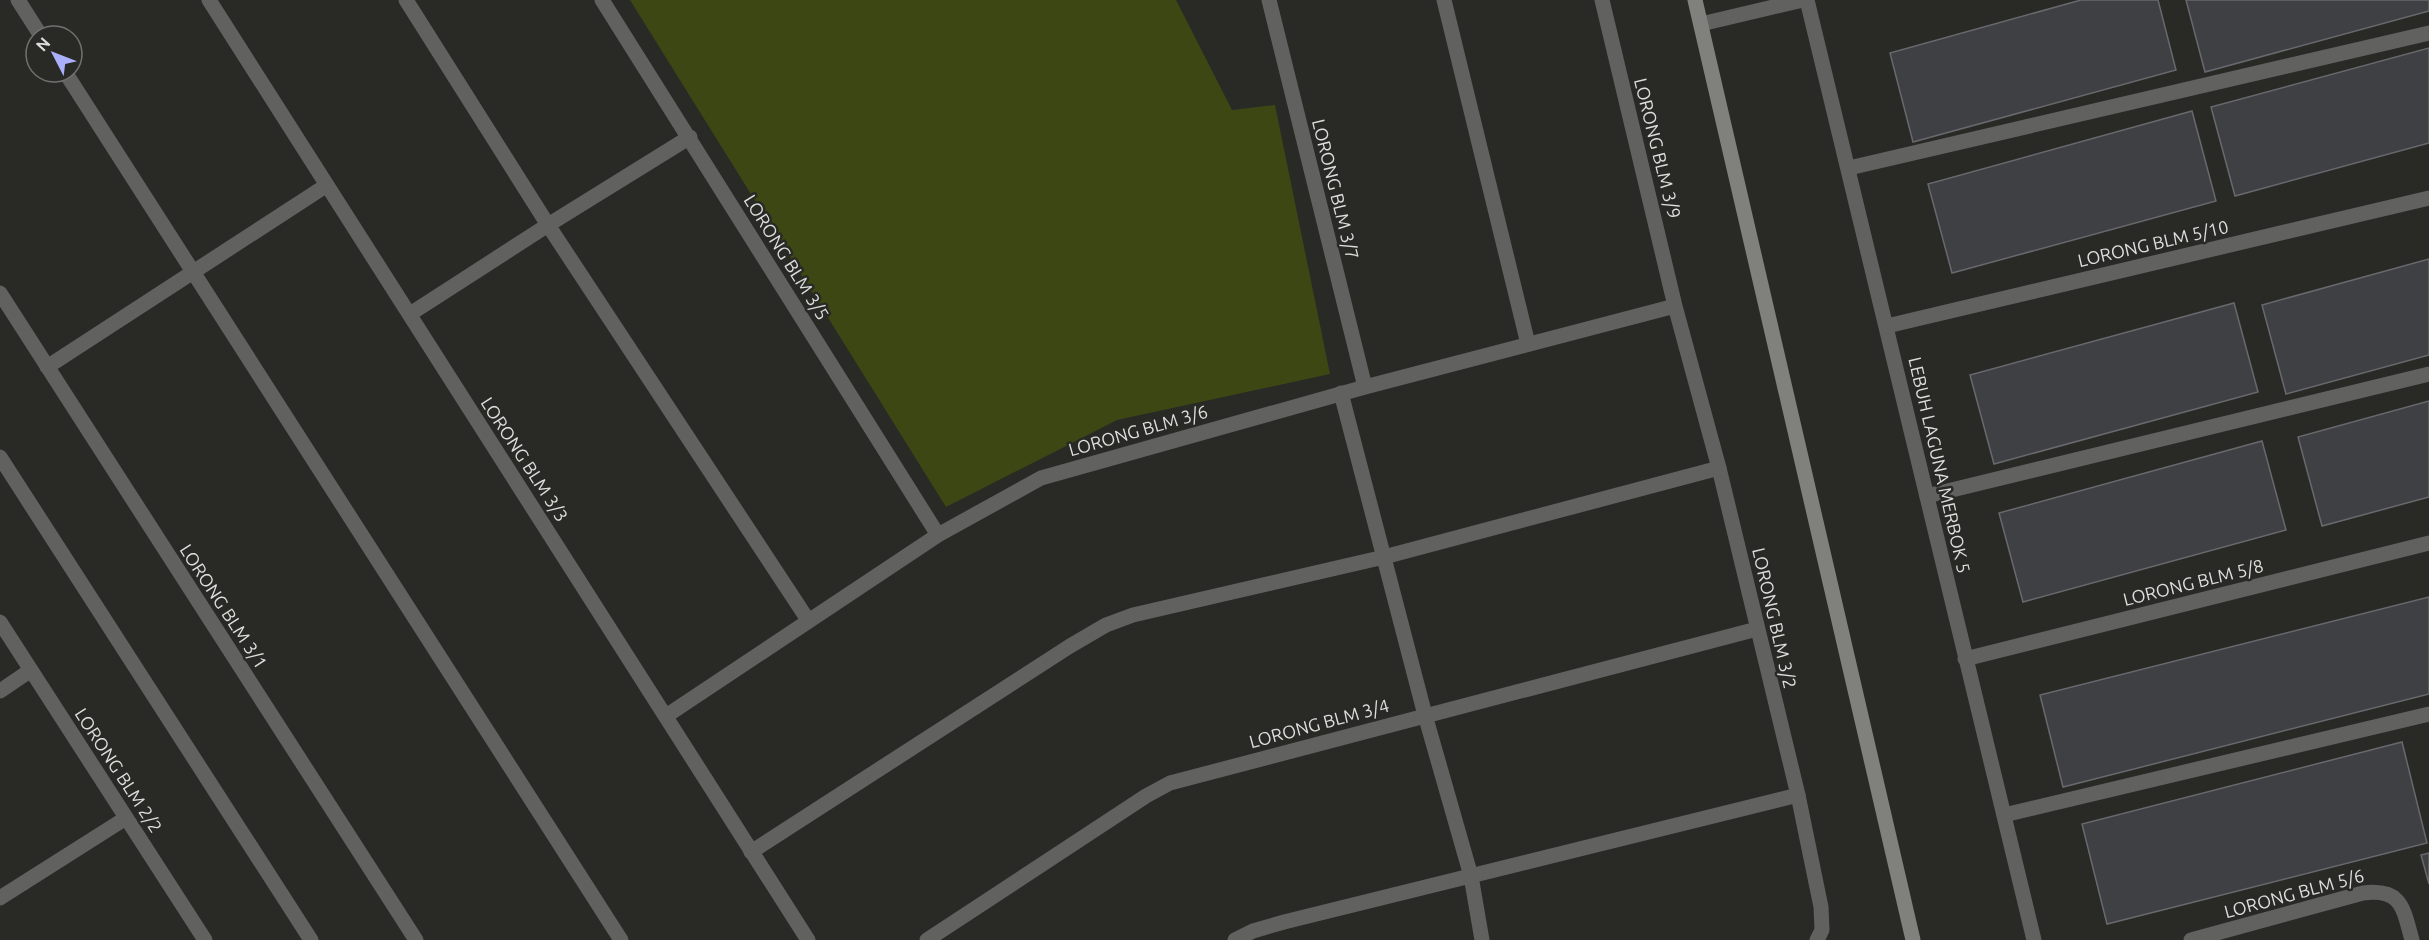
<svg xmlns="http://www.w3.org/2000/svg" width="2429" height="940" viewBox="0 0 2429 940" font-family="Ubuntu,sans-serif">
  <style>
    .green { fill: #3c4714 }
    .building { fill: #3f4044; stroke: #68686d; stroke-width: 1.5 }
    .lines { fill: none; stroke-linecap: round; stroke-linejoin: round }
    .lane { stroke: #61615f; stroke-width: 15 }
    .street { stroke: #61615f; stroke-width: 15 }
    .secondary { stroke: #80817d; stroke-width: 15 }
    .labels { text-anchor: middle; dominant-baseline: central; stroke-width: 5; stroke-linejoin: round; paint-order: stroke }
    .street-label { font-size: 18px; fill: #dedfdc; stroke: #292a26 }
  </style>
  <rect width="100%" height="100%" fill="#292a26"/>
  <path class="green" d="M 630,0 L 1176,0 L 1232,110 L 1275,105 L 1330,374 L 1117,420 L 946,507 Z"/>
  <path class="building" d="M 2081,0 L 2158,0 L 2176,70 L 1913,142 L 1890,53 Z
    M 2186,0 L 2429,0 L 2429,11 L 2205,72 Z
    M 2429,48 L 2429,143 L 2235,196 L 2211,107 Z
    M 2192,111 L 2216,201 L 1952,273 L 1928,184 Z
    M 2429,259 L 2429,355 L 2286,394 L 2262,305 Z
    M 2234,303 L 2258,392 L 1994,464 L 1970,375 Z
    M 2429,401 L 2429,497 L 2322,526 L 2298,437 Z
    M 2262,441 L 2286,530 L 2023,602 L 1999,513 Z
    M 2429,597 L 2429,694 L 2063,787 L 2040,695 Z
    M 2402,742 L 2427,843 L 2107,924 L 2082,824 Z
    M 2429,853 L 2429,884 L 2421,855 Z"/>
  <g class="lines">
    <path class="lane" d="M 18,0 L 41,36
      M 406,0 L 548,225 L 808,620
      M 1444,0 L 1528,344
      M 65,72 L 621,940
      M 1849,168 L 2429,33
      M 410,314 L 548,225 L 690,137
      M 1341,393 L 1425,715 L 1471,876 L 1482,940
      M 1927,496 L 2429,374
      M 2004,815 L 2429,714
      M 751,852 L 1070,646 L 1106,625 L 1133,615 L 1384,557 L 1719,468
      M 0,898 L 126,818
      M 1235,940 L 1253,931 L 1284,922 L 1798,795"/>
    <path class="street" d="M 209,0 L 808,940
      M 602,0 L 938,535
      M 1269,0 L 1365,387
      M 1602,0 L 1675,306 L 1719,468 L 1798,795 L 1821,907 L 1822,930 L 1817,940
      M 1807,0 L 2034,940
      M 1701,24 L 1803,0
      M 0,293 L 416,940
      M 1887,326 L 2429,198
      M 47,367 L 327,185
      M 0,457 L 311,940
      M 0,622 L 205,940
      M 1965,659 L 2429,543
      M 0,691 L 31,670
      M 666,716 L 938,535 L 1041,478 L 1365,387 L 1675,306
      M 927,940 L 1146,796 L 1170,783 L 1757,629
      M 2191,940 L 2363,893 C 2402,888 2403,908 2412,940"/>
    <path class="secondary" d="M 1695,0 L 1913,940"/>
  </g>
  <g class="labels">
    <g class="street-label">
      <text transform="translate(1658 148) rotate(76)">LORONG BLM 3/9</text>
      <text transform="translate(1336 189) rotate(76)">LORONG BLM 3/7</text>
      <text transform="translate(2153 243) rotate(-13)">LORONG BLM 5/10</text>
      <text transform="translate(787 257) rotate(58)">LORONG BLM 3/5</text>
      <text transform="translate(1138 430) rotate(-16)">LORONG BLM 3/6</text>
      <text transform="translate(525 459) rotate(57)">LORONG BLM 3/3</text>
      <text transform="translate(1940 465) rotate(77)">LEBUH LAGUNA MERBOK 5</text>
      <text transform="translate(2193 582) rotate(-14)">LORONG BLM 5/8</text>
      <text transform="translate(224 606) rotate(57)">LORONG BLM 3/1</text>
      <text transform="translate(1775 618) rotate(77)">LORONG BLM 3/2</text>
      <text transform="translate(1319 723) rotate(-15)">LORONG BLM 3/4</text>
      <text transform="translate(119 770) rotate(57)">LORONG BLM 2/2</text>
      <text transform="translate(2294 893) rotate(-15)">LORONG BLM 5/6</text>
    </g>
  </g>
  <g transform="translate(54 54) rotate(312)"><circle r="28" fill="#292a26" stroke="#71726f" stroke-width="1.5"/>
  <path d="M0-4.5L10 22L0 15L-10 22Z" fill="#aab0fb"/>
  <text y="-9" font-size="16" font-weight="bold" text-anchor="middle" fill="#dedfdc">N</text>
  </g>
</svg>
